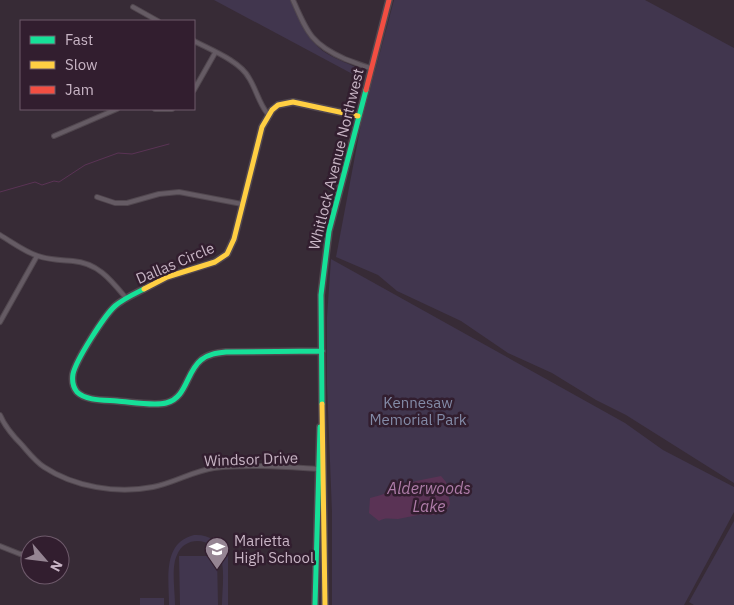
<svg xmlns="http://www.w3.org/2000/svg" width="734" height="605" viewBox="0 0 734 605" font-family="'IBM Plex Sans',sans-serif">
  <style>
    .green { fill: #41364e }
    .water { fill: #5a3355 }
    .lines { fill: none; stroke-linecap: round; stroke-linejoin: round }
    .stream { stroke: #5a3355; stroke-width: 1 }
    .street-casing { stroke: #51474f; stroke-width: 6 }
    .fast-casing { stroke: #51474f; stroke-width: 8 }
    .slow-casing { stroke: #51474f; stroke-width: 8 }
    .jam-casing { stroke: #51474f; stroke-width: 8 }
    .street { stroke: #655b64; stroke-width: 4 }
    .fast { stroke: #16e098; stroke-width: 5 }
    .slow { stroke: #ffcf43; stroke-width: 5 }
    .jam { stroke: #f24e42; stroke-width: 5 }
    .labels { text-anchor: middle; dominant-baseline: central; stroke-width: 5; stroke-linejoin: round; paint-order: stroke }
    .street-label { font-size: 15px; fill: #c8b5c5; stroke: #321e2f }
    .park-label { font-size: 15px; fill: #838ba7; stroke: #321e2f }
    .poi-label { font-size: 15px; fill: #c8b5c5; stroke: #321e2f; text-anchor: start }
    .water-label { font-size: 16px; font-style: italic; fill: #af7da9; stroke: #321e2f }
  </style>
  <rect width="100%" height="100%" fill="#372b36"/>
  <path class="green" d="M 214,0 L 291,0 C 299,19 307,41 326,53 C 337,60 350,64 362,70 L 360,78 Z
    M 394,0 L 645,0 L 734,48 L 734,483 L 626,415 L 596,400 L 552,373 L 508,353 L 461,321 L 397,291 L 378,275 L 336,257 L 361,124 Z
    M 331,259 L 625,423 L 663,450 L 734,487 L 734,512 L 684,605 L 332,605 L 332,512 L 327,385 L 327,317 Z
    M 734,521 L 734,605 L 694,605 L 689,602 Z
    M 194,535 C 208,534 218,541 225,553 L 228,553 L 228,605 L 222,605 C 222,591 225,572 221,558 C 215,538 185,534 177,555 C 171,567 175,591 175,605 L 169,605 C 169,579 162,543 194,535 Z
    M 179,556 L 217,556 L 218,605 L 180,605 Z
    M 140,598 L 164,598 L 164,605 L 140,605 Z"/>
  <path class="water" d="M 441,476 L 446,482 L 450,504 C 444,518 429,514 418,515 C 411,516 405,518 398,519 C 391,519 385,517 379,521 L 369,513 L 370,498 L 381,495 L 416,481 Z"/>
  <g class="lines">
    <path class="stream" d="M 0,192 L 35,182 L 42,185 L 54,181 L 59,182 L 85,165 L 118,153 L 132,154 L 169,144"/>
    <g class="street-casing">
      <path id="street" d="M 293,0 C 307,32 311,44 345,59 C 354,62 362,66 371,68
        M 133,7 L 158,21
        M 194,41 C 211,50 240,61 249,78 C 256,89 259,103 267,113
        M 194,90 L 215,53
        M 155,109 L 172,109
        M 54,136 L 117,109
        M 97,197 L 115,203 L 127,203 L 159,194 L 179,192 L 242,204
        M 0,235 C 12,242 25,252 38,256 C 49,260 61,260 73,261 C 98,263 111,280 126,298
        M 0,322 L 37,256
        M 0,415 C 5,427 13,436 22,445 C 29,453 35,461 44,467 C 74,487 117,494 153,487 C 174,483 193,471 214,468 C 250,464 285,467 321,469
        M 51,545 L 57,542
        M 0,546 L 20,554 L 30,554"/>
    </g>
    <g class="fast-casing">
      <path id="fast" d="M 144,289 C 134,294 123,299 115,306 C 104,316 76,360 73,374 C 72,380 73,387 77,392 C 86,401 105,400 117,401 C 131,402 153,406 166,403 C 187,398 186,372 201,360 C 208,354 217,353 226,352 L 322,351
        M 322,404 L 321,295 L 329,231 L 366,90
        M 315,605 L 320,427"/>
    </g>
    <g class="slow-casing">
      <path id="slow" d="M 144,289 L 167,277 L 215,262 L 227,254 L 234,239 L 262,127 L 272,110 L 278,105 L 293,102 L 358,116
        M 322,404 L 325,605"/>
    </g>
    <g class="jam-casing">
      <path id="jam" d="M 366,90 L 389,0"/>
    </g>
    <use href="#street" class="street"/>
    <use href="#fast" class="fast"/>
    <use href="#slow" class="slow"/>
    <use href="#jam" class="jam"/>
  </g>
  <defs>
    <g id="school-pin" transform="scale(1.25)"><path d="M0 17L-7.5 6A9.5 9.5 0 1 1 7.5 6Z" fill="#958593" stroke="#321e2f"/><path d="M0-5L7-2L0 1L-7-2ZM-4 1L0 2.5L4 1V4Q0 6-4 4Z" fill="#fff"/></g>
  </defs>
  <g fill-rule="evenodd">
    <use href="#school-pin" x="217" y="549"/>
  </g>
  <g class="labels">
    <g class="street-label">
      <text transform="translate(336 159) rotate(-76)">Whitlock Avenue Northwest</text>
      <text transform="translate(175 263) rotate(-23)">Dallas Circle</text>
      <text transform="translate(251 459) rotate(-2)">Windsor Drive</text>
    </g>
    <g class="park-label">
      <text x="418" y="402">Kennesaw<tspan x="418" dy="17">Memorial Park</tspan></text>
    </g>
    <g class="poi-label">
      <text x="234" y="540">Marietta<tspan x="234" dy="17">High School</tspan></text>
    </g>
    <g class="water-label">
      <text x="429" y="488">Alderwoods<tspan x="429" dy="18">Lake</tspan></text>
    </g>
  </g>
  <rect x="20" y="20" width="175" height="90" fill="#321e2f" stroke="#6e5a6b"/>
  <rect x="30" y="36" width="25" height="8" fill="#16e098" stroke="#6e5a6b"/>
  <text x="65" y="45" font-size="15" fill="#c8b5c5">Fast</text>
  <rect x="30" y="61" width="25" height="8" fill="#ffcf43" stroke="#6e5a6b"/>
  <text x="65" y="70" font-size="15" fill="#c8b5c5">Slow</text>
  <rect x="30" y="86" width="25" height="8" fill="#f24e42" stroke="#6e5a6b"/>
  <text x="65" y="95" font-size="15" fill="#c8b5c5">Jam</text>
  <g transform="translate(45 560) rotate(118)"><circle r="24" fill="#321e2f" stroke="#6e5a6b"/>
  <path d="M0-4L9 19L0 12L-9 19Z" fill="#958593"/>
  <text y="-8" font-size="14" font-weight="bold" text-anchor="middle" fill="#c8b5c5">N</text>
  </g>
</svg>
